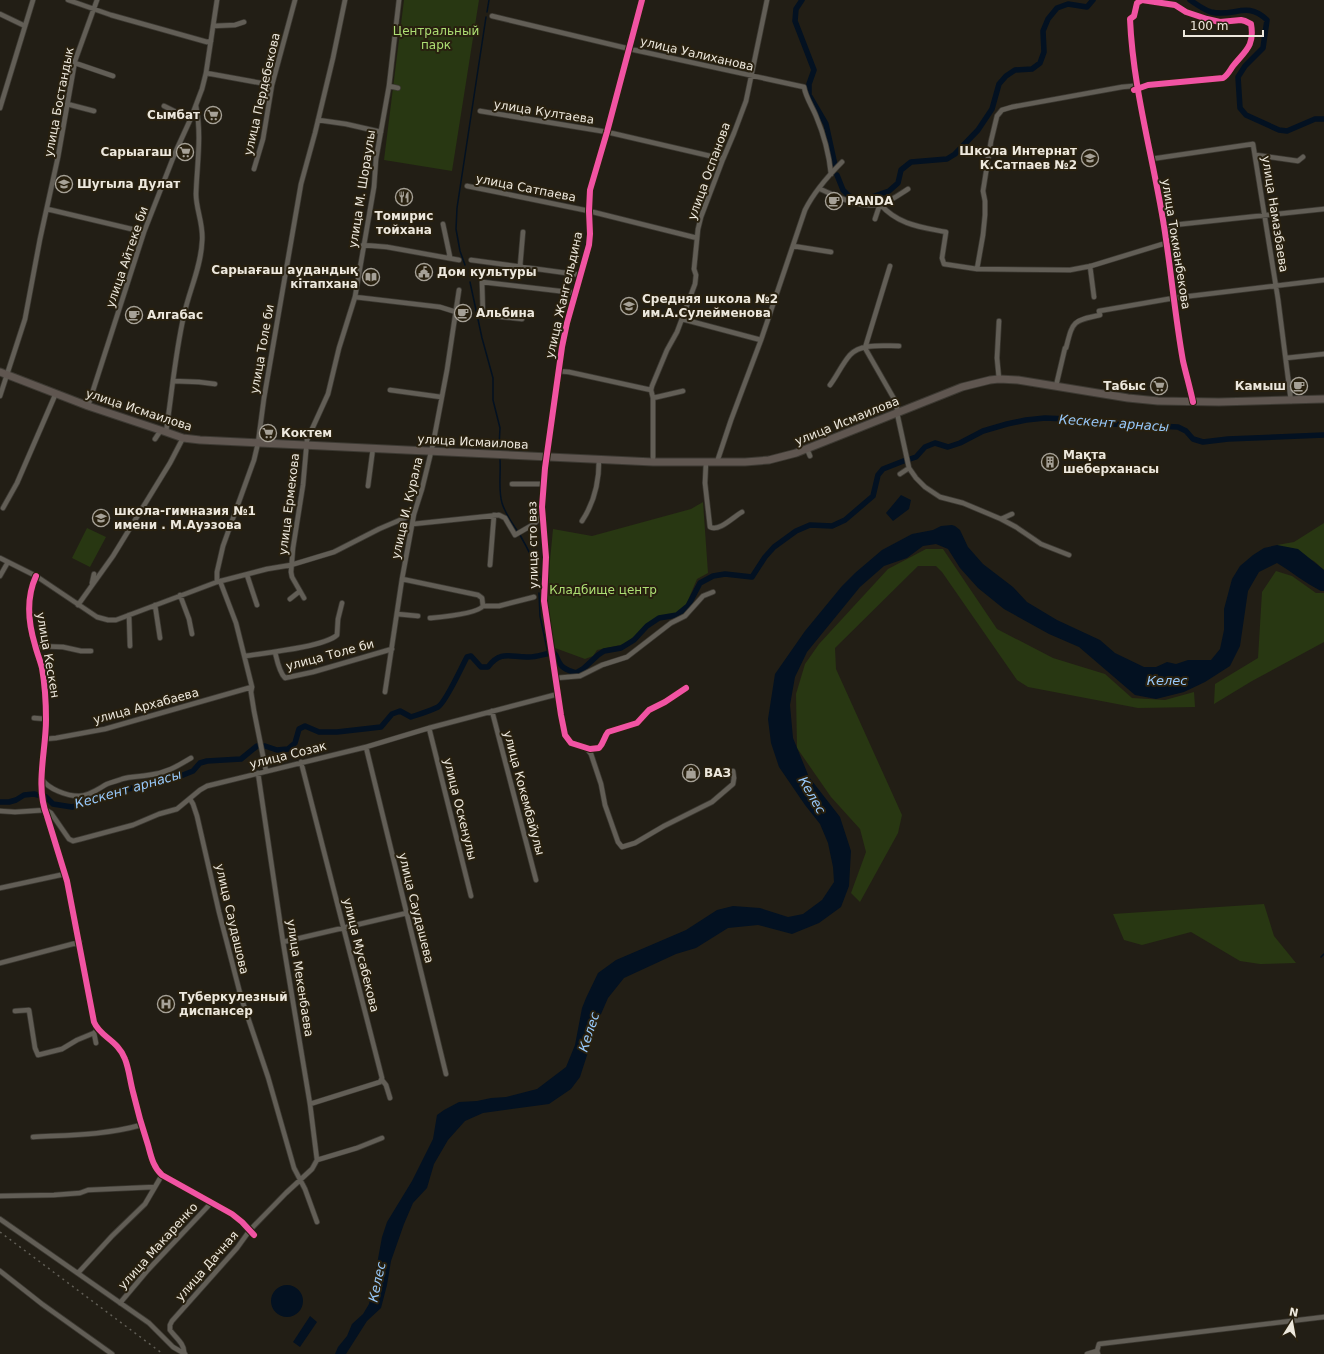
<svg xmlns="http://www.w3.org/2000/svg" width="1324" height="1354" viewBox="0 0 1324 1354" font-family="'DejaVu Sans',sans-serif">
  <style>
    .green { fill: #283712 }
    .water { fill: #031121 }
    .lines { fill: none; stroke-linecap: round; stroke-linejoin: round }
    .stream { stroke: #031121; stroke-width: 1.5 }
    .canal { stroke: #031121; stroke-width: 5.5 }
    .minor-casing { stroke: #3c3932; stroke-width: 6 }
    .primary-casing { stroke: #3c3932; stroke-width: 9 }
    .minor { stroke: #625e56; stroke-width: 4.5 }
    .primary { stroke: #5f5650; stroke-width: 7 }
    .rail { stroke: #615e56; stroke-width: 1.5; stroke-dasharray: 2 4; stroke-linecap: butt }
    .cycleway-casing { stroke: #28200f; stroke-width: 8 }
    .cycleway { stroke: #f153a3; stroke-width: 6 }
    .labels { text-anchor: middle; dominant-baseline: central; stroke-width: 4; stroke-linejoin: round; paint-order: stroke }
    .park-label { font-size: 12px; fill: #aedf74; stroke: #28200f }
    .street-label { font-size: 12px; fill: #ede8dd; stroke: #28200f }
    .poi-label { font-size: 12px; font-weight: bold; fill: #ede8dd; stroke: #28200f; text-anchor: start }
    .water-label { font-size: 13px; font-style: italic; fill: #98c9fb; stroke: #28200f }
  </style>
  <rect width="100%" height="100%" fill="#221e15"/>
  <path class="green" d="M 404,0 L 479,0 L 452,171 L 384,160 Z
    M 703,502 L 708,573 L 697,579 L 686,605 L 676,614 L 657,617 L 625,644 L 597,650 L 593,656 L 585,659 L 555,648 L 547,604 L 547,592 L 553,529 L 592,536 L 691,509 Z
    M 1324,523 L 1324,570 L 1314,561 L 1277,545 L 1294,542 Z
    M 87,528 L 106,537 L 90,567 L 72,558 Z
    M 926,549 L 943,549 L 997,629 L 1053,658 L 1105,674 L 1132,698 L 1165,700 L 1194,692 L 1195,707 L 1138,708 L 1028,687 L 1017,680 L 942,572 L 936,566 L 918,566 L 835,648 L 836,669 L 902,815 L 898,833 L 860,902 L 851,893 L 866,852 L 860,829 L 831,797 L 797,748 L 796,694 L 805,664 L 819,644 L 888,569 Z
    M 1276,571 L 1292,576 L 1316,593 L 1324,593 L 1324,642 L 1252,681 L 1214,704 L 1215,684 L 1258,658 L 1262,592 Z
    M 1264,904 L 1274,936 L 1296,963 L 1260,964 L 1240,961 L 1191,932 L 1142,945 L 1124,940 L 1113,914 Z"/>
  <path class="water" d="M 901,495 L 911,500 L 909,509 L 893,521 L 886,513 Z
    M 952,525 L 955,526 L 960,530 L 968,547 L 983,564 L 1013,587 L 1027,602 L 1057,620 L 1100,640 L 1115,653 L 1144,667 L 1156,667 L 1167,662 L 1176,664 L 1188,660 L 1211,660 L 1220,649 L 1224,630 L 1224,609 L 1232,579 L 1240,566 L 1253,555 L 1264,548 L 1277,545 L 1298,549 L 1324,570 L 1324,591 L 1321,591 C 1305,583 1292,572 1277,563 L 1259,572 L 1248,591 L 1240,646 L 1230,666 L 1205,682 L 1184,692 L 1156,699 L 1135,695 L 1079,647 L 1049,634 L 1004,609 L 978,588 L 960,568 L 948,549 L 936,544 L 923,546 L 907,558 L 884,566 L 860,587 L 807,652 L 795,677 L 790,705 L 793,738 L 809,777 L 840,817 L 851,851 L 849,886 L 841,907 L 819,923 L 792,934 L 758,925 L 728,928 L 696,948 L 676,954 L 624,978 L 608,998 L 598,1021 L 580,1077 L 571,1089 L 549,1104 L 483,1113 L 465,1121 L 448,1140 L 434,1164 L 427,1188 L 413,1203 L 404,1224 L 391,1261 L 387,1285 L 381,1308 L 367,1321 L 346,1354 L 335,1354 L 338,1347 L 347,1336 L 352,1324 L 363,1314 L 369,1304 L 375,1275 L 382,1237 L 387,1222 L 412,1181 L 433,1139 L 437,1115 L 444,1110 L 459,1102 L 477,1101 L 491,1098 L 506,1097 L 537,1089 L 566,1067 L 575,1045 L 582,1008 L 586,998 L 598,973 L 616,960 L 686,930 L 717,910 L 733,906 L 760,908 L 788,917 L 803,914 L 822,900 L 834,882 L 833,867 L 828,843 L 820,824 L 805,805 L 779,767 L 771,743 L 768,719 L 775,674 L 805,631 L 842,586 L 855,573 L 882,550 L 912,534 L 933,530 L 941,526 Z
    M271 1301a16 16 0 1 1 32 0a16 16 0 1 1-32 0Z
    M 310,1316 L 317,1322 L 300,1347 L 293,1342 Z"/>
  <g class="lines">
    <path class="stream" d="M 487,12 L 489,0
      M 465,265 L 460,251 L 456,229 L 457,208 L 486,17
      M 470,282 L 482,338 L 493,378 L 493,400 L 500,428 L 499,447
      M 500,460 C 501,475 498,489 502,503 C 506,516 514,525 520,535 C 528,549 535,563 540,577
      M 539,593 L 540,616 L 548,653
      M 1321,957 L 1324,954"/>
    <path class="canal" d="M 802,0 L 796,9 L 795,21 L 814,70 L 809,84 L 809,95 L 826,124 L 835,165
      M 1190,0 C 1196,4 1204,10 1211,12 C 1234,18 1246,0 1267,20 L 1263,48 L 1245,66 L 1238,77 L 1240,108 L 1246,115 L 1279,130 L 1287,131 L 1315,119 L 1324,119
      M 837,175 L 843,190 L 849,196 L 863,200 L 889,191 L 898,183 L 901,170 L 911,162 L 947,159 L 955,154 L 978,130 L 992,109 L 999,84 L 1006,76 L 1015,70 L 1032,69 L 1040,63 L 1044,52 L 1043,31 L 1048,19 L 1057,8 L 1068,4 L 1087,7 L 1093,0
      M 910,459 L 916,457 L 925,447 L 935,443 L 948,447 L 960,443 L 983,431 L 1007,424 L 1026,420 L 1045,418 L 1090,420 L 1112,424 L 1178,427 L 1186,431 L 1193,439 L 1203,442 L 1228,439 L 1324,435
      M 0,802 L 9,802 L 16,800 L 24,795 L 34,794 L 46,797 L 53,804 L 72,807 L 90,802 L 113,792 L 157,783 L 183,775 L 193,771 L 200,763 L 207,761 L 241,759 L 257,746 L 265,746 L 277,750 L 288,749 L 295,743 L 299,729 L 305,726 L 319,732 L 337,732 L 381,727 L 392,714 L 400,711 L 411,717 C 420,714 430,711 438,707 C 446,702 461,668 467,657 L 471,656 L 481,667 L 488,667 C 501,649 512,658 529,657 C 538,657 546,653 554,653 C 557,656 557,659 559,662 C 562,669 570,671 576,673 L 583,669 L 598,655 L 604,651 L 621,648 L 634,640 L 647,626 L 659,618 L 677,615 L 688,606 L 700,583 L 713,576 L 725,574 L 752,577 L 765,557 L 774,547 L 796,531 L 810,525 L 832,526 L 845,520 L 873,496 L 878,475 L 883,469 L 906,460"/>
    <g class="minor-casing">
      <path id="minor" d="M 68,0 L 111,15 L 207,42 L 211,41
        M 642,0 L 607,132 L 590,190 L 589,211 L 590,234 L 589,245 L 567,323 L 562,347 L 545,468 L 542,507 L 546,557 L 544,601 L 561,715 L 565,735 L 571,743 L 590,749 L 599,748 C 604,743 604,737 608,732 L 637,723 L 649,710 L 665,702 L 686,688
        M 0,14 L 25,26
        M 492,16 L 630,49 L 804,87 C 806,98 812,106 816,116 C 824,135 829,154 831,174
        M 213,26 L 235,25 L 244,22
        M 75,63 L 113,76
        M 206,73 L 272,85
        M 389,86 L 398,88
        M 1134,90 L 1148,85 L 1223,78 C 1228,75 1230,70 1233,66 C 1245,51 1255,46 1251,24 L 1245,21 L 1241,20 L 1220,22 L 1207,19 L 1186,12 L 1175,5 L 1142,0 L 1137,3 L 1134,16 L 1130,19 C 1133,89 1153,157 1164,226 C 1171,270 1175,316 1183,361 C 1186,374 1190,388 1193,402
        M 67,104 L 94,111
        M 164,106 L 178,113 L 191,118
        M 0,108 L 33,0
        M 480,111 L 607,132 L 723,159
        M 318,120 L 346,124 L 381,132
        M 1256,155 L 1298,161 L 1303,157
        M 1151,159 L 1253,144 L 1278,299 L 1291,401
        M 254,169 L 263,139 L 272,85 L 295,0
        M 467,186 L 589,211 L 697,238
        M 820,189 C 839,197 859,209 880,204 C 890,202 900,194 908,189
        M 880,204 C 898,225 921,227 946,232 L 942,258 L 944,264 L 977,269 L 1070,270 L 1091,266 L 1166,243
        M 47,209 L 144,232
        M 875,219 L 880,204
        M 443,224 L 450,257
        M 1164,226 L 1324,209
        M 363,245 L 387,247 L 459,260
        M 793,246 L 831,252
        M 471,260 L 581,275
        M 890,266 L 865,348 L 897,404 L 897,413 L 909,468 L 916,478 L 925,487 L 940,497 L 963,503 L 1001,519 L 1016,527 L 1041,544 L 1069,555
        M 1090,266 L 1094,297
        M 520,267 L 523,232
        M 977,269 L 983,235 L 985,215 L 985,201 L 983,191 L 991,141 L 997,116 L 1002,110 L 1012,107 L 1122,87 L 1133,86 L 1138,89
        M 355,297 L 440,307 L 456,312
        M 522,319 L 483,315 L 482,282 L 576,293
        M 682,319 L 761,340
        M 1286,358 L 1324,354
        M 558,371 L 569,372 L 651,390
        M 999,379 L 997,358 L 999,321
        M 173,381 L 199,382 L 215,384
        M 830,385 C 837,376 842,364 850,355 C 861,343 883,346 899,346
        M 1056,386 L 1065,348 L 1066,348 C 1073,321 1072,321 1100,315 L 1099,311 L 1174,298 L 1324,280
        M 390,390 L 441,397
        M 0,396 L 25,319 L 40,239 L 58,157 L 75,61 L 97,0
        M 653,398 L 683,391
        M 88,406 L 144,232 L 175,153 L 191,118 L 202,89 L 206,73 L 217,0
        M 166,432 C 172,393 175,354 184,315 C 189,291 201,267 202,242 C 204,225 196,210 196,194 C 197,164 202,135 196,106
        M 155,439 L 161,430
        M 807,449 L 810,456
        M 653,462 L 653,398 L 651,390 L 652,386 L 667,350 L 677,332 L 695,284 L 696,275 L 694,269 L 698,229 L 701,217 L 723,159 L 734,133 L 746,101 L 767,0
        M 706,462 L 705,483 L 710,527 C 719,532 733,517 742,512
        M 717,462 L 731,420 L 761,340 L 805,210 C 814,192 828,176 842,162
        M 900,474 L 909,468
        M 512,484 L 543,484
        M 368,486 L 373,448
        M 3,508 L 17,483 L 56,393
        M 1001,519 L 1012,514
        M 582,521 C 594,503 599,481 599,460
        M 413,524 L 499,515 L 505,518 L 515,535 L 534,524 L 542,516
        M 0,558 L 36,576 L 97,617 L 108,620 L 116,620 L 217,582 L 267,569 L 291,565 L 334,552 L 379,529 L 414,514
        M 490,565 L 494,515
        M 247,575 L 257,605
        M 0,576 L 8,562
        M 36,576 C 26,598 28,622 35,645 C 37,653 40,660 42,668 C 45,685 46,703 46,720 C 46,751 35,786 47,816 L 67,881 L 94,1022 C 100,1037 118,1040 125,1059 C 129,1069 130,1081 133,1092 C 137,1109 142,1127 148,1145 C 151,1156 153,1167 162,1175 L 232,1214 L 242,1222 L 254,1235
        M 402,579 L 478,595 L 482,598 L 483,606
        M 220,581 L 236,623 L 252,687 L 251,692 L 254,711 L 266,771
        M 217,582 L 217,572 L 223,546 L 254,460 L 258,443 L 264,398 L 301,184 L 315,133 L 333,58 L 345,0
        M 92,583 L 94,574
        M 180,595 L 189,619 L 192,634
        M 304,598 L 292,577 L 291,572 L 293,548 L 303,485 L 307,440 L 328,394 L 339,348 L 355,297 L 374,187 L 376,159 L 389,86 L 399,0
        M 290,599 L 300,591
        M 78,605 L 113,556 L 170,463 L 183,438
        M 155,605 L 160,638
        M 483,606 L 499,606 L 534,597
        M 397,614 L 418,616
        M 129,615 L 130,646
        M 430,618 C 441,617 477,614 483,606
        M 35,646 L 63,647 L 81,651 L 91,651
        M 275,652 C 277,660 279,672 285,678 L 313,672 L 392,649
        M 245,656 C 264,653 324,647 337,635 L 338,619 L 342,603
        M 556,678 L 580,676 L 602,665 L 627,657 L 671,623 L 685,616 L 703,596 L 713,592
        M 385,692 L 402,579 L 414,514 L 422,489 L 433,444 L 447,370 L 459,290
        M 492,711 L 536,880
        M 34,718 L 46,719
        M 429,728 L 471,896
        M 45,739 L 56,738 L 105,729 L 252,687
        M 366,747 L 446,1074
        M 587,749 L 591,754 L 601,784 L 605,805 L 618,842 L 622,847 L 635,843 L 664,826 L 712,802 L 733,784 L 734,778 L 733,771
        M 301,762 L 382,1078 L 380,1082 L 310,1104
        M 42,779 C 48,789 67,796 79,796 C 89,796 98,789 107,784 C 112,782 117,781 122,779 C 131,776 139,777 149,775 C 166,773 176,767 191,758
        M 190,799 L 193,804 L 197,816 L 219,912 L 241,997 L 268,1077 L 294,1168 L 305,1189 L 317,1222
        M 0,811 L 15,812 L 46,810 L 51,813 L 69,839 L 73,841 L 81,839 L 133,825 L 159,814 L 177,809 L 200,790 L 207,786 L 366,747 L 429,728 L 558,694
        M 0,888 L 65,874
        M 283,942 L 407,913
        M 0,963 L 80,942
        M 15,1011 L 29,1010 L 35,1048 L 38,1055 L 62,1049 L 77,1040 L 94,1033 L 98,1029
        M 94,1033 L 96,1043
        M 382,1080 L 386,1085 L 390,1098
        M 33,1137 C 69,1135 106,1135 141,1125
        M 317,1160 L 357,1148 L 382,1138
        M 0,1196 L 54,1195 L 80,1193 L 88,1190 L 154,1187
        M 0,1219 L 149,1323 L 173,1347 L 185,1354
        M 0,1271 L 42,1304 L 112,1354
        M 78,1273 L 112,1236 L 145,1204 L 162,1175
        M 120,1303 L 147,1271 L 211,1203
        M 184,1353 C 185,1344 175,1337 170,1330 L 170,1325 L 172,1321 L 237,1248 L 250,1230 L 286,1193 L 312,1169 L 317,1160 L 310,1104 L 283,942 L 258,773
        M 1087,1354 L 1097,1351
        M 1098,1354 L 1097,1351 L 1099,1344 L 1324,1317"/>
    </g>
    <g class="primary-casing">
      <path id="primary" d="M 0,372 L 88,406 L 166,432 L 183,438 L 200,440 L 653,462 L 745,462 L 769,460 L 796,453 L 962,387 L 990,380 L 999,379 L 1018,380 L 1128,398 L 1158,401 L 1219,402 L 1324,399"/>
    </g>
    <use href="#minor" class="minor"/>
    <use href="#primary" class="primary"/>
    <path class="rail" d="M 0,1232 L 163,1354"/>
    <g class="cycleway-casing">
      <path id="cycleway" d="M 642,0 L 607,132 L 590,190 L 589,211 L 590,234 L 589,245 L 567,323 L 562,347 L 545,468 L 542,507 L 546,557 L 544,601 L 561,715 L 565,735 L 571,743 L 590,749 L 599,748 C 604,743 604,737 608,732 L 637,723 L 649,710 L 665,702 L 686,688
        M 1134,90 L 1148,85 L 1223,78 C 1228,75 1230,70 1233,66 C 1245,51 1255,46 1251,24 L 1245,21 L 1241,20 L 1220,22 L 1207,19 L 1186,12 L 1175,5 L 1142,0 L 1137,3 L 1134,16 L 1130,19 C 1133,89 1153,157 1164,226 C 1171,270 1175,316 1183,361 C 1186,374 1190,388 1193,402
        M 36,576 C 26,598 28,622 35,645 C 37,653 40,660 42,668 C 45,685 46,703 46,720 C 46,751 35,786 47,816 L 67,881 L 94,1022 C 100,1037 118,1040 125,1059 C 129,1069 130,1081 133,1092 C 137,1109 142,1127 148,1145 C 151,1156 153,1167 162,1175 L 232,1214 L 242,1222 L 254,1235"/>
    </g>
    <use href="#cycleway" class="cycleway"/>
  </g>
  <defs>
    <g id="supermarket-ring" transform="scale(0.9)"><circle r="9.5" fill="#28200f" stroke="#a6a197" stroke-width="1.5"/><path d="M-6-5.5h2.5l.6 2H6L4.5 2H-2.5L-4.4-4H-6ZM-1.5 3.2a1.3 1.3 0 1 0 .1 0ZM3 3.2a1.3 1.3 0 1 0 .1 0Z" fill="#a6a197"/></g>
    <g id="school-ring" transform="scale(0.9)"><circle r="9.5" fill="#28200f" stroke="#a6a197" stroke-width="1.5"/><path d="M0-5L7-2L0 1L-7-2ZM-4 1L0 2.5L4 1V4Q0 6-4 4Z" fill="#a6a197"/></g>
    <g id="restaurant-ring" transform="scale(0.9)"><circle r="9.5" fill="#28200f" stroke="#a6a197" stroke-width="1.5"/><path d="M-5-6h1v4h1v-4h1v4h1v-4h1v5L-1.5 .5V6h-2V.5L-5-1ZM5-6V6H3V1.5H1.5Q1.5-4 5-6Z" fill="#a6a197"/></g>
    <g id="cafe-ring" transform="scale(0.9)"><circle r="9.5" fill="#28200f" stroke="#a6a197" stroke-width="1.5"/><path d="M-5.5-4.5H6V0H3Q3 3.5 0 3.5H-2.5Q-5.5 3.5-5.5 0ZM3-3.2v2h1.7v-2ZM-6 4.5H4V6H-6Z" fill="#a6a197"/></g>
    <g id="civic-ring" transform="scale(0.9)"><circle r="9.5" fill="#28200f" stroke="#a6a197" stroke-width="1.5"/><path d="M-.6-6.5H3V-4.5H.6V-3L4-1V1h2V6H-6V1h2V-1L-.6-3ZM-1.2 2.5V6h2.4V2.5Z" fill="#a6a197"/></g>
    <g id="library-ring" transform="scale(0.9)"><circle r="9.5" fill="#28200f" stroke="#a6a197" stroke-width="1.5"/><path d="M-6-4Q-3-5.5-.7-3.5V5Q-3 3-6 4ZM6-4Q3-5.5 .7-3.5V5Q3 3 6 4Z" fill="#a6a197"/></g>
    <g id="building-ring" transform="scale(0.9)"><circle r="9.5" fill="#28200f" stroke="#a6a197" stroke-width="1.5"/><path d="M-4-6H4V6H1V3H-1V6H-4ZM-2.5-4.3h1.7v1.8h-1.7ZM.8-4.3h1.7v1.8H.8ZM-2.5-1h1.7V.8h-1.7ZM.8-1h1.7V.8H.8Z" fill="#a6a197"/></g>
    <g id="shop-ring" transform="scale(0.9)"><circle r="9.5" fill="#28200f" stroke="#a6a197" stroke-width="1.5"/><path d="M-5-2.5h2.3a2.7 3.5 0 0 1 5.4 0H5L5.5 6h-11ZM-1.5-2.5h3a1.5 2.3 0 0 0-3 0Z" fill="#a6a197"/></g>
    <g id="hospital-ring" transform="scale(0.9)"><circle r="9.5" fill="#28200f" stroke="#a6a197" stroke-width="1.5"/><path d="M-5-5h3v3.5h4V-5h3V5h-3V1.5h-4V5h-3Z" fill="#a6a197"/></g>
  </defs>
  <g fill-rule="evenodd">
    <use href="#supermarket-ring" x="213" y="115"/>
    <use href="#supermarket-ring" x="185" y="152"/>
    <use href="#school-ring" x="1090" y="158"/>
    <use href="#school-ring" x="64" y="184"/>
    <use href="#restaurant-ring" x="404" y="197"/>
    <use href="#cafe-ring" x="834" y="201"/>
    <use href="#civic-ring" x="424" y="272"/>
    <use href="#library-ring" x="371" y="277"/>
    <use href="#school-ring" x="629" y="306"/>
    <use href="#cafe-ring" x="463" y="313"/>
    <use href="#cafe-ring" x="134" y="315"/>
    <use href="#supermarket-ring" x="1159" y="386"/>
    <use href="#cafe-ring" x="1299" y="386"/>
    <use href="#supermarket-ring" x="268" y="433"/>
    <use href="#building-ring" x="1050" y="462"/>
    <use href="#school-ring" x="101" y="518"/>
    <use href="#shop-ring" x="691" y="773"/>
    <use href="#hospital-ring" x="166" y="1004"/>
  </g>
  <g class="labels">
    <g class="park-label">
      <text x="436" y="31">Центральный<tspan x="436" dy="14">парк</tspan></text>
      <text x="603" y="590">Кладбище центр</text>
    </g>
    <g class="street-label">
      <text transform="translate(697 54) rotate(13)">улица Уалиханова</text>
      <text transform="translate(262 94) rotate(-77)">улица Пердебекова</text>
      <text transform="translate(59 102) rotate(-79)">улица Бостандык</text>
      <text transform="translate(544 112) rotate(9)">улица Култаева</text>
      <text transform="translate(709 171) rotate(-70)">улица Оспанова</text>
      <text transform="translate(526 188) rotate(11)">улица Сатпаева</text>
      <text transform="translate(362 189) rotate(-81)">улица М. Шораулы</text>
      <text transform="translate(1275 214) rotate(81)">улица Намазбаева</text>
      <text transform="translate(1176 244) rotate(81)">улица Токманбекова</text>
      <text transform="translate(127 257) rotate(-71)">улица Айтеке би</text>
      <text transform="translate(564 295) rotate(-77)">улица Жангельдина</text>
      <text transform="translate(262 349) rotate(-80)">улица Толе би</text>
      <text transform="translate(139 410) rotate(18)">улица Исмаилова</text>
      <text transform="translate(847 421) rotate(-22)">улица Исмаилова</text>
      <text transform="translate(473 442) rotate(3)">улица Исмаилова</text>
      <text transform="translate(289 504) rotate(-83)">улица Ермекова</text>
      <text transform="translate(407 508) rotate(-77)">улица И. Курала</text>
      <text transform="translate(533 545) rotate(-91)">улица сто ваз</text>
      <text transform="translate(48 655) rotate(80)">улица Кескен</text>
      <text transform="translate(330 655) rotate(-15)">улица Толе би</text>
      <text transform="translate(146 706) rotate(-15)">улица Архабаева</text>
      <text transform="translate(288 755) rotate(-14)">улица Созак</text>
      <text transform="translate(524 793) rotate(75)">улица Кокембайулы</text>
      <text transform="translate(460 809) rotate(76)">улица Оскенулы</text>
      <text transform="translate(416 908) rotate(76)">улица Саудашева</text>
      <text transform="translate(232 919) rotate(77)">улица Саудашова</text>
      <text transform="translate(361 955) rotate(76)">улица Мусабекова</text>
      <text transform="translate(300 978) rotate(81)">улица Мекенбаева</text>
      <text transform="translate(158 1246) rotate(-48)">улица Макаренко</text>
      <text transform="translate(207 1266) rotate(-49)">улица Дачная</text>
    </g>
    <g class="poi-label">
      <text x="200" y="115" text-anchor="end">Сымбат</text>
      <text x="1077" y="151" text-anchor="end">Школа Интернат<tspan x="1077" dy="14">К.Сатпаев №2</tspan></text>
      <text x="172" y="152" text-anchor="end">Сарыагаш</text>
      <text x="77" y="184">Шугыла Дулат</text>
      <text x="847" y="201">PANDA</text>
      <text x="404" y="216" text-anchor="middle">Томирис<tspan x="404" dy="14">тойхана</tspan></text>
      <text x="358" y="270" text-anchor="end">Сарыағаш аудандық<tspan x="358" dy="14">кітапхана</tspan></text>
      <text x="437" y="272">Дом культуры</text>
      <text x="642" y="299">Средняя школа №2<tspan x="642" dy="14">им.А.Сулейменова</tspan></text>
      <text x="476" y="313">Альбина</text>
      <text x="147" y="315">Алгабас</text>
      <text x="1146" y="386" text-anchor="end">Табыс</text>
      <text x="1286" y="386" text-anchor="end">Камыш</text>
      <text x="281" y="433">Коктем</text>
      <text x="1063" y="455">Мақта<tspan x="1063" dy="14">шеберханасы</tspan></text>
      <text x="114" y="511">школа-гимназия №1<tspan x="114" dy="14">имени . М.Ауэзова</tspan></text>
      <text x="704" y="773">ВАЗ</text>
      <text x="179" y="997">Туберкулезный<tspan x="179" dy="14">диспансер</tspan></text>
    </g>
    <g class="water-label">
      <text transform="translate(1114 423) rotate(4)">Кескент арнасы</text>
      <text x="1167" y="680">Келес</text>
      <text transform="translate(128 789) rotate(-16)">Кескент арнасы</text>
      <text transform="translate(812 795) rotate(60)">Келес</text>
      <text transform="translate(589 1032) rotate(-72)">Келес</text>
      <text transform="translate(377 1282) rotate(-78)">Келес</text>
    </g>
  </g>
  <g transform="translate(1292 1322) rotate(11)" stroke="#28200f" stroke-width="3" paint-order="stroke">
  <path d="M0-3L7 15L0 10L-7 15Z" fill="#ede8dd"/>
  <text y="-6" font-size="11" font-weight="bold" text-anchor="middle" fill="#ede8dd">N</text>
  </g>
  <path d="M1184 30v6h79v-6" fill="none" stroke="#ede8dd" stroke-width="2"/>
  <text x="1190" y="30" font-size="12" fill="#ede8dd" stroke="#28200f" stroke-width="3" paint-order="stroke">100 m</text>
</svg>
